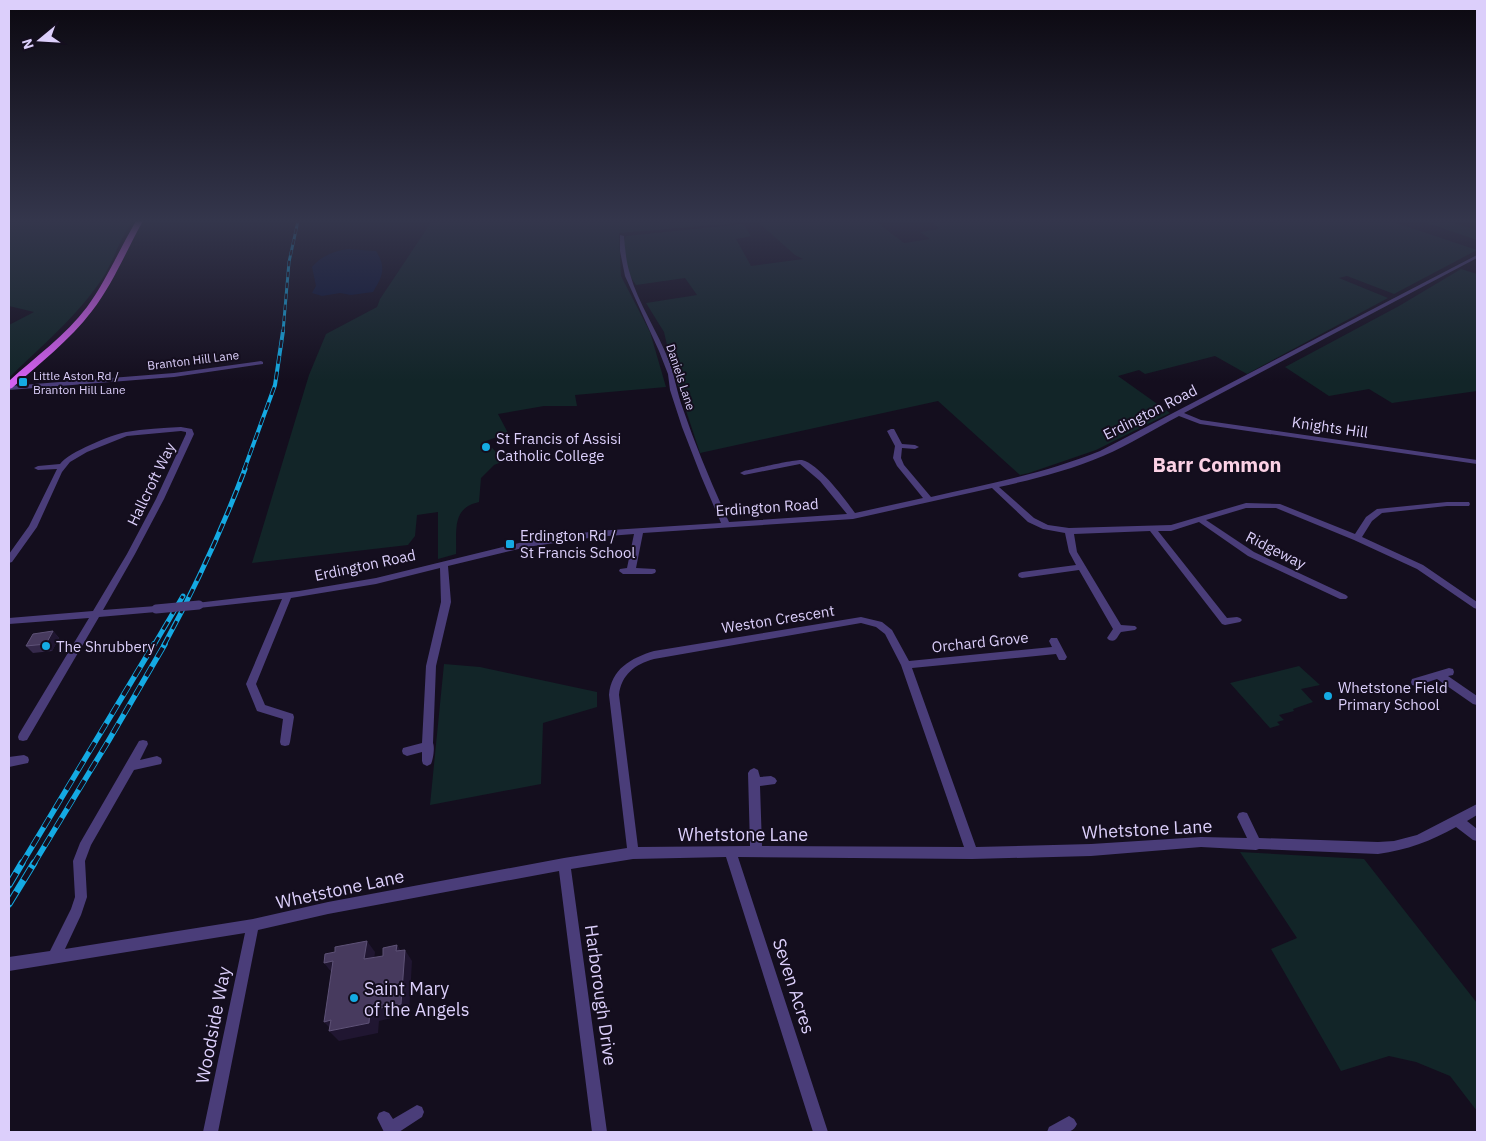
<svg xmlns="http://www.w3.org/2000/svg" width="1486" height="1141" viewBox="0 0 1486 1141" font-family="'IBM Plex Sans',sans-serif">
  <style>
    .green { fill: #122528 }
    .water { fill: #0d1538 }
    .lines { fill: none; stroke-linecap: round; stroke-linejoin: round }
    .street { fill: #4a3d79; fill-rule: evenodd }
    .primary { fill: #d460f1; fill-rule: evenodd }
    .rail-far4-casing { stroke: #14aae3; stroke-width: 3 }
    .rail-far3-casing { stroke: #14aae3; stroke-width: 4 }
    .rail-far2-casing { stroke: #14aae3; stroke-width: 5 }
    .rail-far1-casing { stroke: #14aae3; stroke-width: 5.5 }
    .rail-casing { stroke: #14aae3; stroke-width: 7 }
    .rail-far4 { stroke: #140e1e; stroke-width: 2; stroke-dasharray: 5.5; stroke-linecap: butt }
    .rail-far3 { stroke: #140e1e; stroke-width: 2.5; stroke-dasharray: 8; stroke-linecap: butt }
    .rail-far2 { stroke: #140e1e; stroke-width: 3; stroke-dasharray: 9; stroke-linecap: butt }
    .rail-far1 { stroke: #140e1e; stroke-width: 4; stroke-dasharray: 11; stroke-linecap: butt }
    .rail { stroke: #140e1e; stroke-width: 5; stroke-dasharray: 14; stroke-linecap: butt }
    .street-bridge { stroke: #4a3d79; stroke-width: 9 }
    .wall { fill: #35294b }
    .shaded-wall { fill: #201631 }
    .building { fill: #473a5e; stroke: #5e5277 }
    .poi-dot { fill: #14aae3; stroke: #140e1e; stroke-width: 2 }
    .labels { text-anchor: middle; dominant-baseline: central; stroke-width: 4; stroke-linejoin: round; paint-order: stroke }
    .far-street-label { font-size: 12px; fill: #dccffb; stroke: #140e1e }
    .far-poi-label { font-size: 12px; fill: #dccffb; stroke: #140e1e; text-anchor: start }
    .street-label { font-size: 15px; fill: #dccffb; stroke: #140e1e }
    .poi-label { font-size: 15px; fill: #dccffb; stroke: #140e1e; text-anchor: start }
    .near-street-label { font-size: 18px; fill: #dccffb; stroke: #140e1e }
    .near-poi-label { font-size: 18px; fill: #dccffb; stroke: #140e1e; text-anchor: start }
    .district-label { font-size: 20px; font-weight: bold; fill: #fbd1e5; stroke: #140e1e }
  </style>
  <rect width="100%" height="100%" fill="#140e1e"/>
  <path class="green" d="M 9,221 L 133,221 C 119,239 114,261 102,279 C 77,317 41,346 9,378 L 9,325 L 34,312 L 9,306 Z
    M 432,221 L 765,221 L 619,233 L 621,276 L 650,332 L 666,387 L 575,395 L 577,406 L 544,406 L 498,414 L 508,433 L 486,441 L 504,461 L 494,465 L 481,478 L 479,502 C 451,508 457,531 456,554 L 438,559 L 438,512 L 417,515 L 415,536 L 408,545 L 252,563 L 309,375 L 326,334 L 377,307 L 380,299 Z
    M 875,221 L 904,243 L 930,239 L 920,232 L 939,229 L 932,221 L 1390,221 L 1477,250 L 1394,294 L 1347,276 L 1339,278 L 1388,298 L 1247,374 L 1215,356 L 1145,374 L 1139,370 L 1118,376 L 1170,413 L 1096,450 L 1029,473 L 1020,475 L 938,401 L 700,453 L 673,371 L 664,332 L 646,303 L 697,295 L 685,278 L 636,285 C 627,272 619,252 626,236 L 743,224 L 751,236 L 736,239 L 751,266 L 803,259 L 795,255 L 759,223 Z
    M 1421,221 L 1447,221 L 1476,230 L 1477,231 L 1477,240 Z
    M 1461,269 L 1477,274 L 1477,391 L 1392,403 L 1369,389 L 1329,396 L 1285,367 L 1399,306 Z
    M 444,664 L 480,667 L 597,692 L 597,707 L 543,723 L 541,784 L 430,805 Z
    M 1299,666 L 1320,685 L 1301,689 L 1313,702 L 1293,709 L 1294,711 L 1279,715 L 1284,720 L 1277,722 L 1280,725 L 1270,728 L 1230,683 Z
    M 1240,852 L 1364,859 L 1477,1003 L 1477,1111 L 1450,1076 L 1416,1062 L 1389,1056 L 1341,1071 L 1271,949 L 1297,938 Z"/>
  <path class="water" d="M 348,249 L 376,251 C 387,268 382,277 373,292 L 351,295 L 340,293 L 322,296 L 312,293 L 316,286 L 312,267 C 321,256 334,251 348,249 Z"/>
  <g class="lines">
    <path class="street" d="M 620,235 L 624,236 C 625,249 626,261 630,274 C 638,303 658,332 669,361 C 675,377 677,393 683,409 C 696,447 712,485 729,522 L 847,514 L 820,481 L 800,464 L 744,475 L 740,473 L 744,471 C 754,469 795,459 802,460 C 819,464 845,499 855,513 L 923,498 L 897,466 L 893,458 L 895,446 L 887,431 L 891,429 L 894,429 L 902,444 L 915,445 L 919,447 L 915,449 L 902,448 L 901,458 L 904,465 L 931,497 C 988,484 1046,473 1100,451 L 1477,255 L 1477,258 L 1184,413 L 1201,420 L 1477,460 L 1477,464 L 1200,424 L 1179,416 C 1154,429 1129,445 1103,456 C 1070,470 1035,479 999,487 L 1034,518 L 1048,525 L 1069,528 L 1171,525 L 1246,503 L 1280,504 L 1355,534 L 1366,517 L 1377,509 L 1447,502 L 1469,502 L 1470,504 L 1469,506 L 1447,506 L 1382,513 L 1372,521 L 1362,537 L 1423,565 L 1477,602 L 1477,609 L 1474,608 L 1417,569 L 1354,540 L 1276,508 L 1246,508 L 1206,520 L 1254,552 L 1346,595 L 1348,597 L 1346,599 L 1340,599 L 1248,556 L 1199,522 L 1171,531 L 1158,531 L 1227,618 L 1237,617 L 1240,618 L 1242,620 L 1240,622 L 1225,625 L 1222,624 L 1150,531 L 1074,534 L 1077,552 L 1121,625 L 1135,626 L 1137,628 L 1135,630 L 1121,632 C 1117,637 1116,643 1109,640 L 1107,638 L 1113,629 L 1079,570 L 1022,578 L 1019,577 L 1018,575 L 1019,573 L 1022,572 L 1076,565 L 1069,552 L 1065,533 L 1043,529 L 1028,522 L 992,488 L 853,519 L 643,533 L 636,568 L 655,569 L 656,571 L 655,573 L 652,574 L 623,574 L 619,571 L 620,569 L 627,568 L 634,534 L 596,537 L 527,547 L 448,566 L 451,602 L 436,666 L 433,743 C 435,748 433,760 431,764 L 427,766 L 423,764 L 422,761 L 422,752 L 407,756 L 403,754 L 402,751 L 403,748 L 422,743 L 426,666 L 441,602 L 440,568 L 376,584 L 291,598 L 256,684 L 265,705 L 293,714 L 294,717 L 290,742 L 289,745 L 285,746 L 281,745 L 280,742 L 283,719 L 257,711 L 246,684 L 282,599 L 199,608 L 196,607 L 194,605 L 196,603 L 299,591 L 376,578 L 527,541 L 596,531 L 721,523 L 701,476 L 682,427 L 670,390 L 668,374 L 659,351 L 625,276 L 620,251 Z
      M 261,361 L 263,362 L 263,364 L 174,377 L 9,390 L 9,386 L 174,373 Z
      M 181,427 L 192,429 L 194,434 L 164,499 L 135,554 L 103,610 L 156,606 L 159,607 L 161,609 L 159,611 L 156,612 L 99,617 L 27,740 L 23,741 L 19,740 L 18,737 L 19,734 L 89,618 L 9,624 L 9,618 L 93,611 L 127,554 L 156,499 L 186,434 L 186,432 L 181,431 L 127,436 L 87,452 L 70,462 L 62,472 L 37,527 L 12,562 L 9,563 L 9,554 L 29,526 L 57,469 L 38,470 L 34,468 L 38,466 L 60,464 C 69,452 111,435 126,432 C 144,429 163,428 181,427 Z
      M 861,617 L 882,622 L 892,630 L 909,661 L 1052,647 L 1049,641 L 1051,638 L 1057,638 L 1067,657 L 1065,660 L 1059,660 L 1056,654 L 912,668 L 976,847 L 1091,844 L 1201,837 L 1247,838 L 1237,817 L 1239,813 L 1243,812 L 1247,813 L 1259,838 L 1378,842 L 1394,841 L 1417,835 L 1477,804 L 1477,815 L 1467,821 L 1477,829 L 1477,841 L 1473,840 L 1456,827 C 1431,841 1407,850 1378,854 L 1259,849 L 1256,850 L 1201,847 L 1091,856 L 972,859 L 738,857 L 828,1132 L 813,1132 L 726,857 L 633,859 L 571,869 L 607,1132 L 592,1132 L 559,871 L 328,914 L 258,930 L 218,1132 L 203,1132 L 245,933 L 9,971 L 9,957 L 50,951 L 71,909 L 75,897 L 73,861 L 80,843 L 139,741 L 143,740 L 147,741 L 148,744 L 140,760 L 157,756 L 161,758 L 162,761 L 161,764 L 134,770 L 91,845 L 85,861 L 87,897 L 81,915 L 65,949 L 253,919 L 328,902 L 564,858 L 627,848 L 609,695 C 611,669 631,658 654,651 ZM 861,623 L 876,627 L 885,634 L 901,665 L 964,847 L 762,846 L 760,786 L 775,784 L 777,781 L 775,778 L 771,776 L 760,777 L 758,770 L 754,768 L 750,770 L 748,773 L 750,846 L 638,847 L 619,695 C 621,675 635,664 654,659 Z
      M 1449,668 L 1453,669 L 1454,672 L 1453,675 L 1448,676 L 1477,696 L 1477,705 L 1473,704 L 1437,679 L 1416,686 L 1412,685 L 1411,682 L 1412,679 Z
      M 24,755 L 28,757 L 29,760 L 28,763 L 9,767 L 9,757 Z
      M 417,1105 L 422,1107 L 424,1112 L 422,1117 L 399,1132 L 384,1132 L 377,1118 L 379,1113 L 384,1111 L 389,1113 L 393,1119 Z
      M 1069,1116 L 1074,1119 L 1077,1124 C 1072,1136 1058,1132 1047,1132 L 1049,1127 Z"/>
    <path class="primary" d="M 136,221 L 143,221 C 126,251 113,284 92,311 C 70,340 39,364 12,388 L 9,389 L 9,381 C 34,358 66,335 87,307 C 106,281 119,250 136,221 Z"/>
    <g class="rail-far4-casing">
      <path id="rail-far4" d="M 283,332 L 289,262 L 298,221"/>
    </g>
    <g class="rail-far3-casing">
      <path id="rail-far3" d="M 244,470 L 275,385 L 283,331"/>
    </g>
    <g class="rail-far2-casing">
      <path id="rail-far2" d="M 154,645 L 183,596
        M 164,645 C 195,588 222,530 245,469"/>
    </g>
    <g class="rail-far1-casing">
      <path id="rail-far1" d="M 21,865 L 154,644
        M 33,865 L 109,740 L 165,644"/>
    </g>
    <g class="rail-casing">
      <path id="rail" d="M 9,885 L 22,863
        M 9,904 L 34,863"/>
    </g>
    <use href="#rail-far4" class="rail-far4"/>
    <use href="#rail-far3" class="rail-far3"/>
    <use href="#rail-far2" class="rail-far2"/>
    <use href="#rail-far1" class="rail-far1"/>
    <use href="#rail" class="rail"/>
    <path class="street-bridge" d="M 156,609 L 199,605"/>
  </g>
  <path class="wall" d="M 53,631 L 59,638 L 52,651 L 33,653 L 26,646 Z"/>
  <path class="shaded-wall" d="M 53,631 L 59,638 L 52,651 L 46,644 Z
    M 367,941 L 375,952 L 373,970 L 364,959 Z
    M 397,945 L 404,956 L 396,951 Z
    M 405,950 L 412,961 L 409,1014 L 379,1021 L 378,1033 L 339,1041 L 329,1031 L 333,1031 L 324,1022 L 370,1010 Z
    M 333,961 L 333,974 L 324,963 Z"/>
  <path class="building" d="M 53,631 L 46,644 L 26,646 L 33,634 Z
    M 367,941 L 364,959 L 383,956 L 383,948 L 397,945 L 396,951 L 405,950 L 401,1004 L 370,1010 L 369,1023 L 329,1031 L 331,1020 L 324,1022 L 333,961 L 324,963 L 325,954 L 335,952 L 335,947 Z"/>
  <linearGradient id="sky" x2="0" y2="1"><stop stop-color="#0b0810"/><stop offset="0.58" stop-color="#34364c"/><stop offset="1" stop-color="#34364c" stop-opacity="0"/></linearGradient>
  <rect width="1486" height="381" fill="url(#sky)"/>
  <g class="poi-dot">
    <rect x="18" y="377" width="10" height="10" rx="2.5"/>
    <circle cx="486" cy="447" r="5"/>
    <rect x="505" y="539" width="10" height="10" rx="2.5"/>
    <circle cx="46" cy="646" r="5"/>
    <circle cx="1328" cy="696" r="5"/>
    <circle cx="354" cy="998" r="5"/>
  </g>
  <g class="labels">
    <g class="far-street-label">
      <text transform="translate(193 360) rotate(-7)">Branton Hill Lane</text>
      <text transform="translate(681 377) rotate(72)">Daniels Lane</text>
    </g>
    <g class="far-poi-label">
      <text x="33" y="375">Little Aston Rd /<tspan x="33" dy="14">Branton Hill Lane</tspan></text>
    </g>
    <g class="street-label">
      <text transform="translate(1150 412) rotate(-27)">Erdington Road</text>
      <text transform="translate(1330 427) rotate(8)">Knights Hill</text>
      <text transform="translate(151 484) rotate(-64)">Hallcroft Way</text>
      <text transform="translate(767 507) rotate(-4)">Erdington Road</text>
      <text transform="translate(1276 550) rotate(27)">Ridgeway</text>
      <text transform="translate(365 565) rotate(-12)">Erdington Road</text>
      <text transform="translate(778 619) rotate(-9)">Weston Crescent</text>
      <text transform="translate(980 642) rotate(-6)">Orchard Grove</text>
    </g>
    <g class="poi-label">
      <text x="496" y="438">St Francis of Assisi<tspan x="496" dy="17">Catholic College</tspan></text>
      <text x="520" y="535">Erdington Rd /<tspan x="520" dy="17">St Francis School</tspan></text>
      <text x="56" y="646">The Shrubbery</text>
      <text x="1338" y="687">Whetstone Field<tspan x="1338" dy="17">Primary School</tspan></text>
    </g>
    <g class="near-street-label">
      <text transform="translate(1147 829) rotate(-3)">Whetstone Lane</text>
      <text x="743" y="834">Whetstone Lane</text>
      <text transform="translate(340 889) rotate(-12)">Whetstone Lane</text>
      <text transform="translate(794 986) rotate(72)">Seven Acres</text>
      <text transform="translate(601 995) rotate(82)">Harborough Drive</text>
      <text transform="translate(213 1025) rotate(-79)">Woodside Way</text>
    </g>
    <g class="near-poi-label">
      <text x="364" y="988">Saint Mary<tspan x="364" dy="21">of the Angels</tspan></text>
    </g>
    <g class="district-label">
      <text x="1217" y="464">Barr Common</text>
    </g>
  </g>
  <rect width="1486" height="1141" fill="none" stroke="#dccffb" stroke-width="20"/>
  <g transform="translate(40 40) rotate(252)" stroke="#140e1e" stroke-width="4" paint-order="stroke">
  <path d="M0-4L9 19L0 12L-9 19Z" fill="#dccffb"/>
  <text y="-8" font-size="14" font-weight="bold" text-anchor="middle" fill="#dccffb">N</text>
  </g>
</svg>
